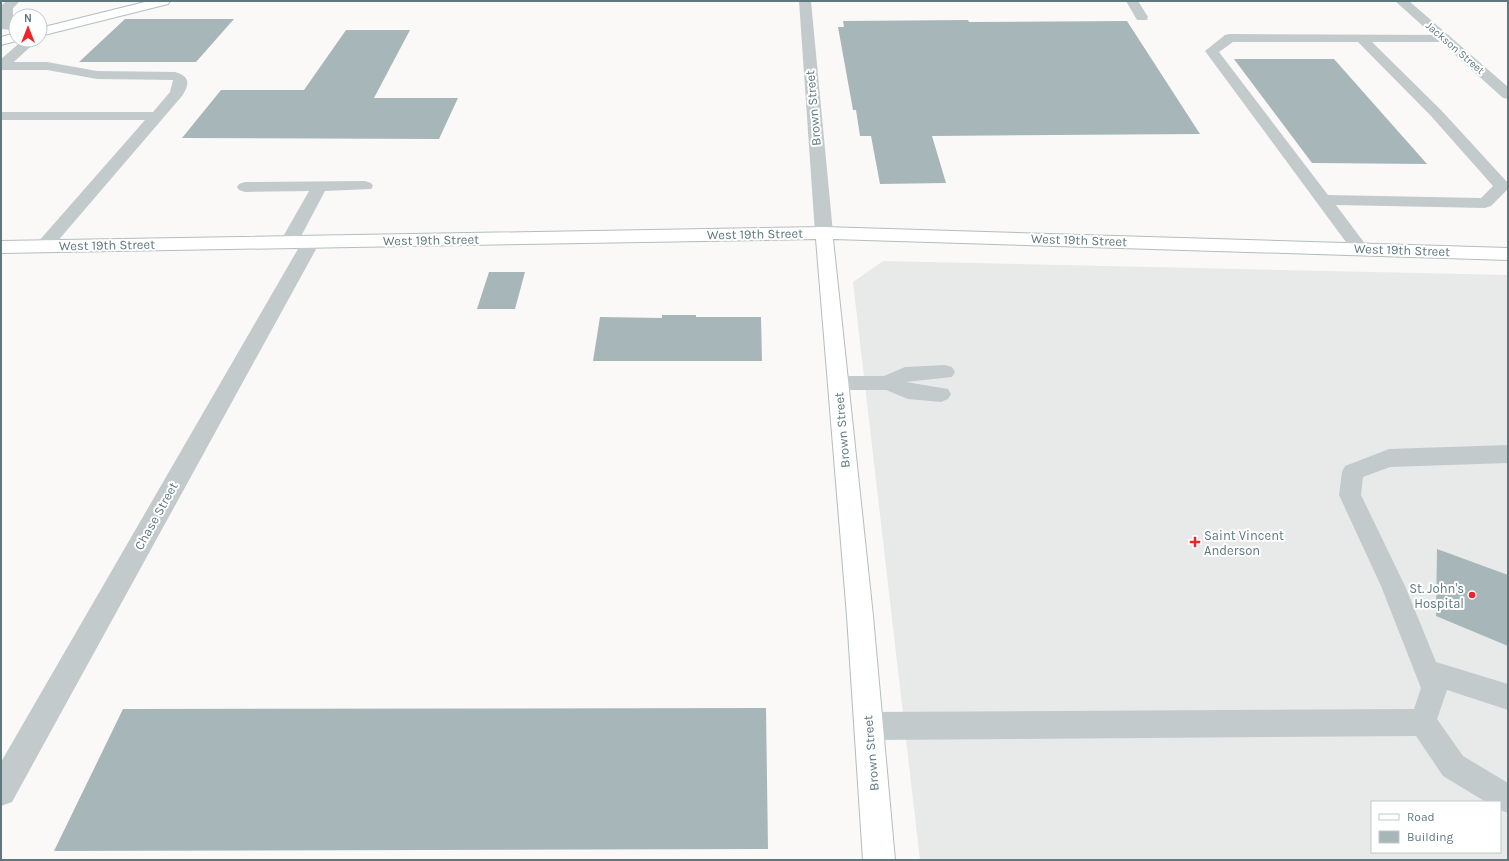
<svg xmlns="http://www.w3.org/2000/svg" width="1509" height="861" viewBox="0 0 1509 861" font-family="Karla,sans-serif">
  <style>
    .built { fill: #e8e9e9; fill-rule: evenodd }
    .building { fill: #a7b6b8 }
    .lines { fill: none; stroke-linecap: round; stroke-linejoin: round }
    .secondary-casing { stroke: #b3bdbf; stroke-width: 2 }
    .lane { fill: #c3cacc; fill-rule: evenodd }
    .street { fill: #c3cacc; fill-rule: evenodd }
    .secondary { fill: #fff; fill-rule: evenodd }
    .poi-dot { fill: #ee2428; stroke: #fff; stroke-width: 1.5 }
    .labels { text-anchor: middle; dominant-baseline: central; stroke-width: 4; stroke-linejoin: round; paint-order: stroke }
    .far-street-label { font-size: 11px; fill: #5e787e; stroke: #fff }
    .street-label { font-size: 13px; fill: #5e787e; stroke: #fff }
    .poi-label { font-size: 13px; fill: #5e787e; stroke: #fff; text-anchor: start }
  </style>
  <rect width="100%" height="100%" fill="#faf9f8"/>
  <path class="built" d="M 883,261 L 1508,275 L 1508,860 L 920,860 L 853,282 ZM 1372,802 L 1500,802 L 1500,852 L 1372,852 Z"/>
  <path class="building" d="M 125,19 L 234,19 L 196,62 L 79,62 Z
    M 968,20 L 969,22 L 1127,21 L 1200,134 L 932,136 L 946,183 L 880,184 L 871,136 L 860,136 L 856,110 L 853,110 L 838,27 L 844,27 L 843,21 Z
    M 346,30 L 410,30 L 374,98 L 458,98 L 439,139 L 182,138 L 221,90 L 304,90 Z
    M 1234,59 L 1334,59 L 1427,164 L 1312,163 Z
    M 489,272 L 525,272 L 515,309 L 477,309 Z
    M 662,315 L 696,315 L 696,317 L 761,317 L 762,361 L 593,361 L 600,317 L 662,318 Z
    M 1437,549 L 1508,575 L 1508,646 L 1436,616 Z
    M 766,708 L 768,849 L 54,851 L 123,709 Z"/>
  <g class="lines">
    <g class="secondary-casing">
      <path id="secondary" d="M 149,1 L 170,1 L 168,4 L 40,36 L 40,28 Z
        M 16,33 L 16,40 L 20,40 L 1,45 L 1,37 Z
        M 824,227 L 1508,248 L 1508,260 L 833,239 L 873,616 L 895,860 L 863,860 L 847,616 L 816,239 L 1,253 L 1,241 Z"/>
    </g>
    <path class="lane" d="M 1230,34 L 1449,35 L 1450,38 L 1449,41 L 1444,42 L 1372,42 L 1441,110 L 1508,183 L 1508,189 L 1491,206 L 1485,208 L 1336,205 L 1369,249 L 1366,253 L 1360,254 L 1354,253 L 1205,51 L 1225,35 ZM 1233,42 L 1358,42 L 1431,116 L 1493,186 L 1481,198 L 1328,195 L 1219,52 Z
      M 1,62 L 47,62 L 97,71 L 175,72 C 190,76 190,84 182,96 L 50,250 L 44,251 L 38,250 L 35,246 L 38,242 L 145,120 L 1,120 L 1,112 L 153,112 L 170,92 L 173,80 L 97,79 L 47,70 L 1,70 Z
      M 365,181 L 371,183 L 373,186 L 371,189 L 325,191 L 298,242 L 295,246 L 289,247 L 283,246 L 280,242 L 309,191 L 245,192 L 239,190 L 237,187 L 239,184 L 245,182 Z
      M 945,365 L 952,367 L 955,372 L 952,377 L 906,382 L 948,389 L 951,394 L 948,399 L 941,402 L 908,399 L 886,390 L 837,390 L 830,388 L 827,383 L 830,378 L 837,376 L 884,376 L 905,367 Z
      M 1508,445 L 1508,463 L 1390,467 L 1363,477 L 1361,495 L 1405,586 L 1436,662 L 1508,684 L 1508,710 L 1447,690 L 1437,719 L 1463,756 L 1508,783 L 1508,813 L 1500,810 L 1500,802 L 1486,802 L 1443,776 L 1416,736 L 869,740 L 859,736 L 855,726 L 859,716 L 869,712 L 1414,709 L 1421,688 L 1381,586 L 1339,495 L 1342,472 L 1345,466 L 1389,449 Z"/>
    <path class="street" d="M 6,1 L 20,1 L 13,8 L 13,27 L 11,30 L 1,29 L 1,6 Z
      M 799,1 L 811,1 L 833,233 L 830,237 L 824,239 L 818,237 L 815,233 Z
      M 1126,1 L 1138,1 L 1148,17 L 1147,20 L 1137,20 Z
      M 1395,1 L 1409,1 L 1508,87 L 1508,99 L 1503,98 Z
      M 23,40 L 38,40 L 6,69 L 1,70 L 1,59 Z
      M 311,236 L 317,238 L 320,242 L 12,802 L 1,806 L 1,762 L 302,242 L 305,238 Z"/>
    <use href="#secondary" class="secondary"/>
  </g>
  <g class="poi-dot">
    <path d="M1193 536h4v4h4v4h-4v4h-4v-4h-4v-4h4z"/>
    <circle cx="1472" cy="595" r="4"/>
  </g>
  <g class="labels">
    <g class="far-street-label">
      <text transform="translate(1455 48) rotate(41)">Jackson Street</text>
    </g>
    <g class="street-label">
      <text transform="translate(813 108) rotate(-95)">Brown Street</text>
      <text transform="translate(755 234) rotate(-1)">West 19th Street</text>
      <text transform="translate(431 240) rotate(-1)">West 19th Street</text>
      <text transform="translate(1079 240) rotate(2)">West 19th Street</text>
      <text transform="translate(107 245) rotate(-1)">West 19th Street</text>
      <text transform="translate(1402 250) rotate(2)">West 19th Street</text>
      <text transform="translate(842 430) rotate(-95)">Brown Street</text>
      <text transform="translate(156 516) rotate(-61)">Chase Street</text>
      <text transform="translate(871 753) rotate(-95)">Brown Street</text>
    </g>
    <g class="poi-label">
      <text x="1204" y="535">Saint Vincent<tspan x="1204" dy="15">Anderson</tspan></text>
      <text x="1464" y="588" text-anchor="end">St. John's<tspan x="1464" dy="15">Hospital</tspan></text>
    </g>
  </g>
  <rect width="1509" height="861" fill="none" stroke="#5e787e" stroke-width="4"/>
  <rect x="1371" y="801" width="130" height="52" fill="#ffffff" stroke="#bfc9cb"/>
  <rect x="1379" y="814" width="20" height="6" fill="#ffffff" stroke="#bfc9cb"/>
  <text x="1407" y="821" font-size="12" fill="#5e787e">Road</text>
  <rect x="1379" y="831" width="20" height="12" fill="#a7b6b8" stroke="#bfc9cb"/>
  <text x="1407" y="841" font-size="12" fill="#5e787e">Building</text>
  <g transform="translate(28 28)"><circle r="19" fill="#ffffff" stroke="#bfc9cb"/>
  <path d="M0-3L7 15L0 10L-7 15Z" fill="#ee2428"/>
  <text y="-6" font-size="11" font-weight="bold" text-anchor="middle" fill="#5e787e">N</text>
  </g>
</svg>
